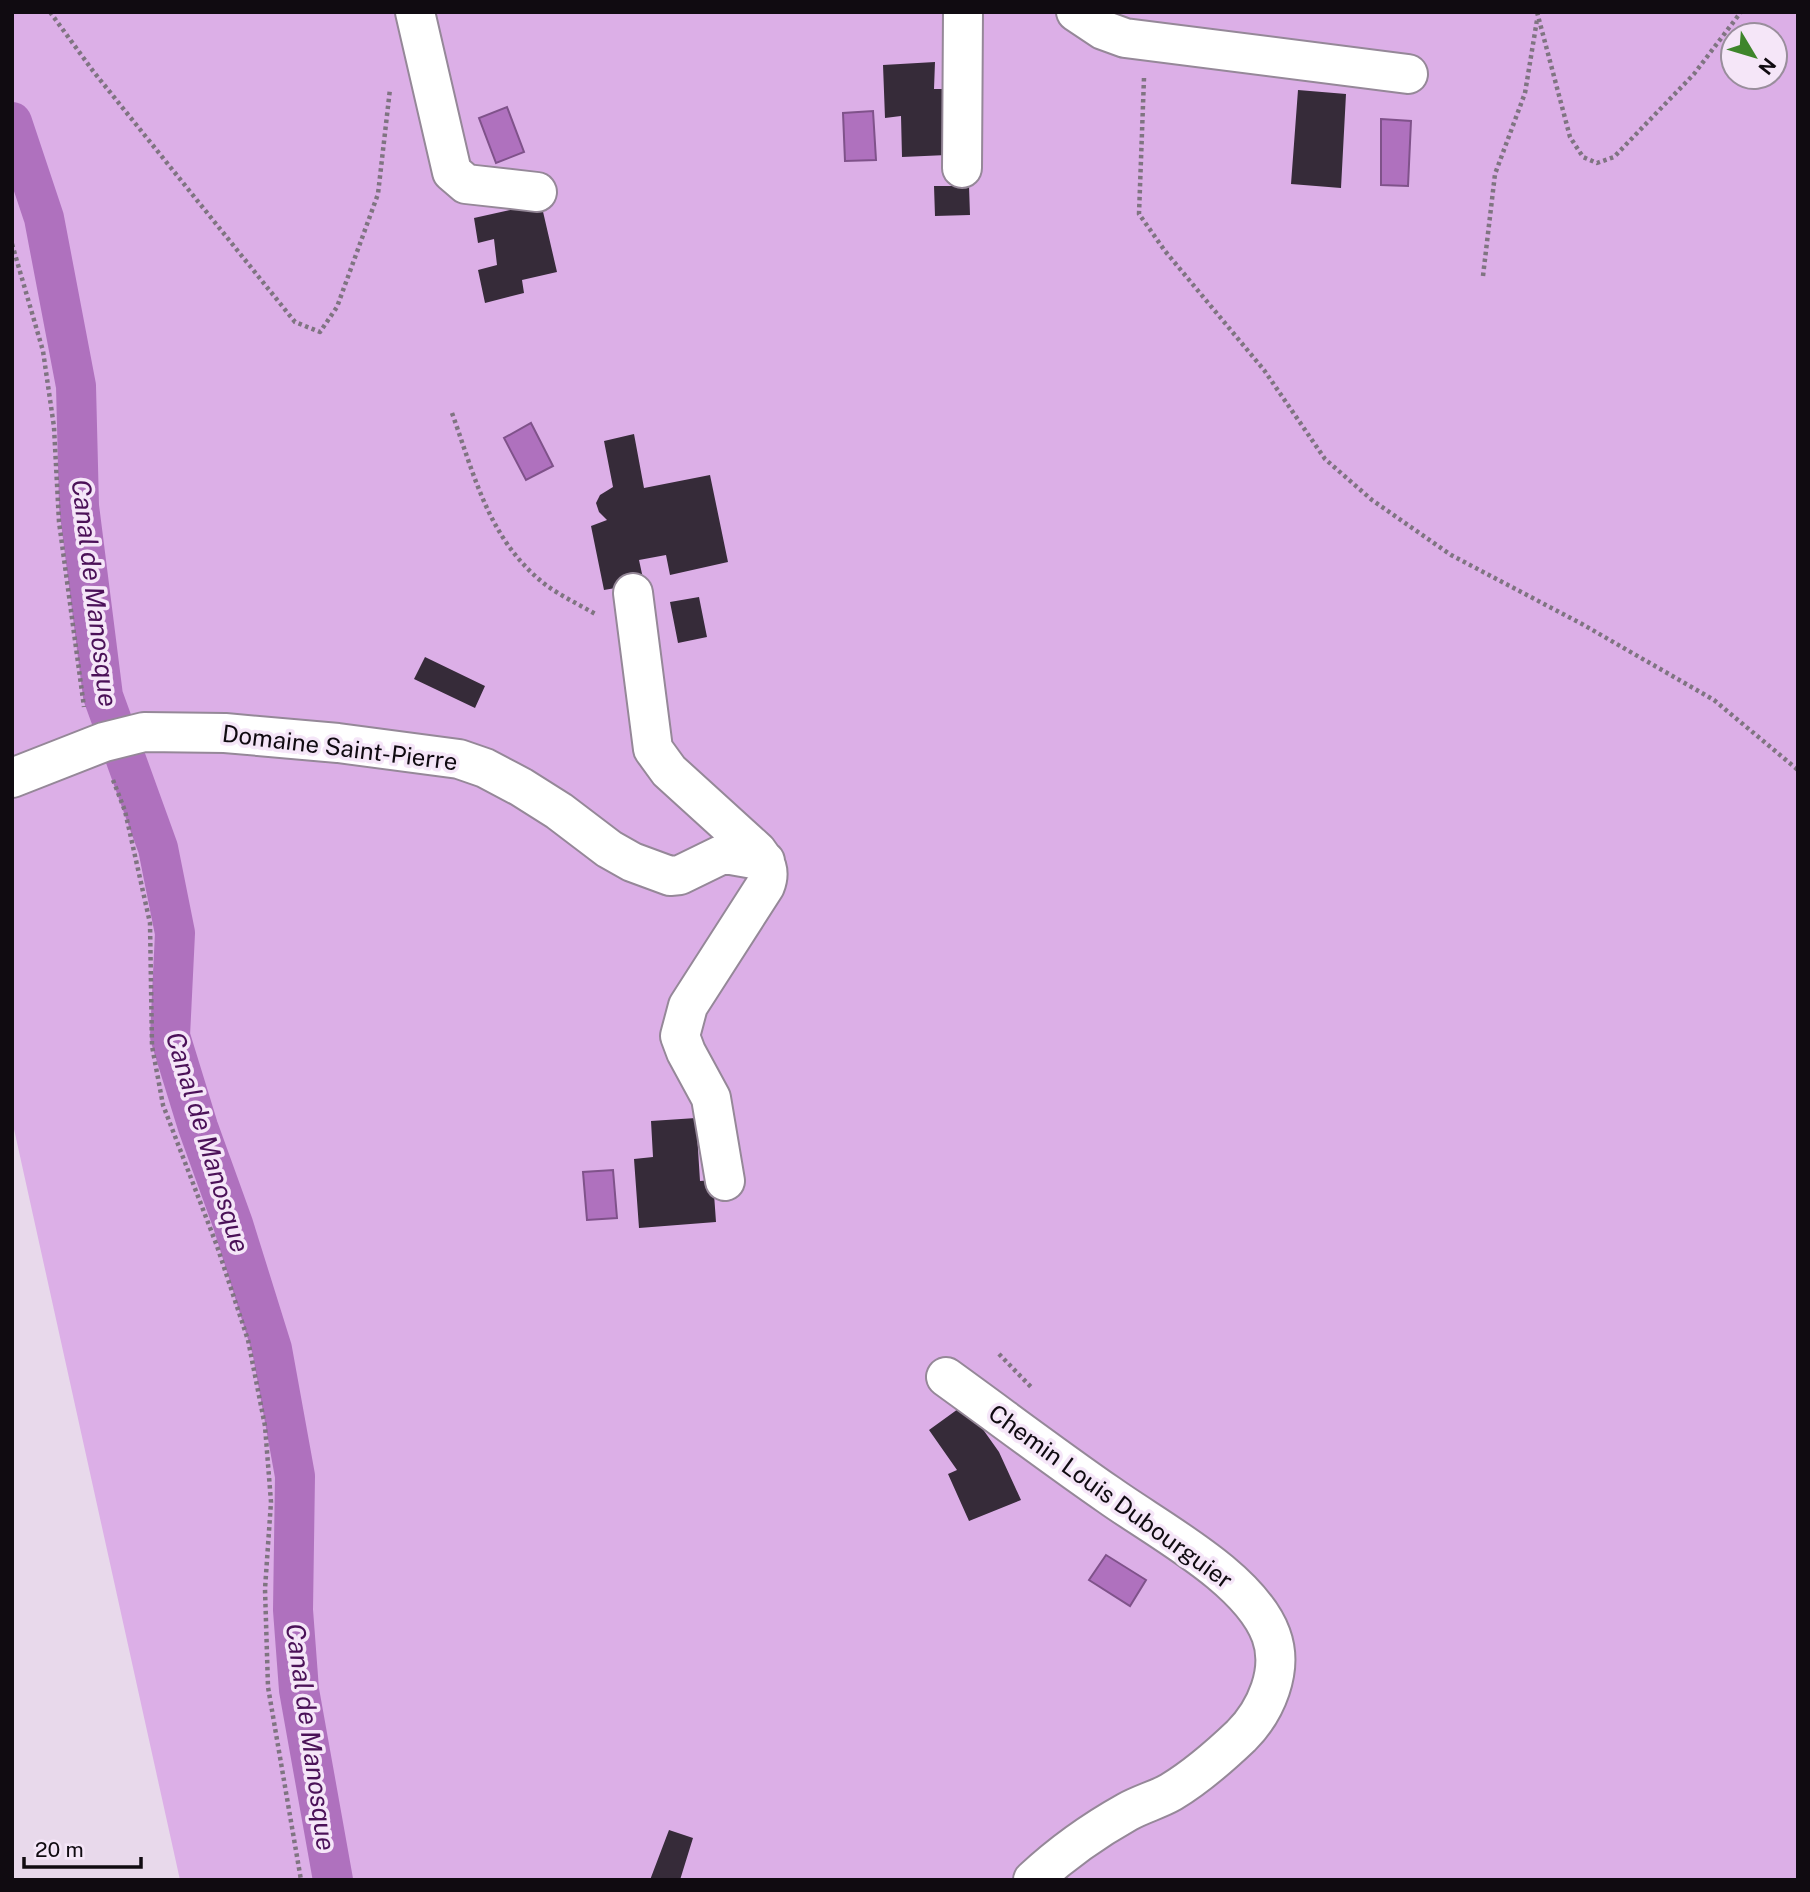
<svg xmlns="http://www.w3.org/2000/svg" width="1810" height="1892" viewBox="0 0 1810 1892" font-family="'Public Sans',sans-serif">
  <style>
    .green { fill: #dcafe7; fill-rule: evenodd }
    .water { fill: #af71be; stroke: #7f528a; stroke-width: 2 }
    .lines { fill: none; stroke-linecap: round; stroke-linejoin: round }
    .canal { stroke: #af71be; stroke-width: 40 }
    .building { fill: #362b39 }
    .minor-casing { stroke: #958898; stroke-width: 42 }
    .path { stroke: #7f7481; stroke-width: 4.5; stroke-dasharray: 3.5 3.5; stroke-linecap: butt }
    .minor { stroke: #fff; stroke-width: 38 }
    .labels { text-anchor: middle; dominant-baseline: central; stroke-width: 7; stroke-linejoin: round; paint-order: stroke }
    .street-label { font-size: 24px; fill: #100b11; stroke: #f5e6f8 }
    .water-label { font-size: 26px; font-style: italic; fill: #4b1158; stroke: #f5e6f8 }
  </style>
  <rect width="100%" height="100%" fill="#e8d9eb"/>
  <path class="green" d="M 12,12 L 1798,12 L 1798,1880 L 180,1880 L 12,1120 ZM 1733,35 L 1775,35 L 1775,77 L 1733,77 Z"/>
  <path class="water" d="M 507,107 L 524,152 L 496,163 L 479,118 Z
    M 873,111 L 876,160 L 845,161 L 843,113 Z
    M 1381,119 L 1411,121 L 1408,186 L 1381,185 Z
    M 531,423 L 553,466 L 526,480 L 504,438 Z
    M 613,1170 L 617,1218 L 587,1220 L 583,1172 Z
    M 1106,1555 L 1146,1580 L 1130,1606 L 1089,1580 Z"/>
  <g class="lines">
    <path class="canal" d="M 12,122 L 44,218 L 76,386 L 79,506 L 103,696 L 158,848 L 175,933 L 170,1036 L 198,1127 L 233,1224 L 272,1349 L 295,1476 L 293,1610 L 299,1690 L 333,1880"/>
  </g>
  <path class="building" d="M 935,62 L 934,89 L 946,89 L 947,155 L 902,157 L 901,116 L 885,118 L 883,65 Z
    M 1298,90 L 1346,94 L 1341,188 L 1291,184 Z
    M 934,186 L 969,186 L 970,215 L 935,216 Z
    M 541,203 L 557,272 L 522,280 L 524,293 L 485,303 L 478,270 L 497,265 L 494,239 L 478,243 L 474,218 Z
    M 634,434 L 644,488 L 710,475 L 728,562 L 670,575 L 666,555 L 639,560 L 644,583 L 604,590 L 591,526 L 607,520 L 599,512 L 596,503 L 600,495 L 613,487 L 604,441 Z
    M 699,597 L 707,637 L 678,643 L 670,602 Z
    M 425,657 L 485,686 L 475,708 L 414,679 Z
    M 696,1118 L 700,1181 L 713,1180 L 716,1222 L 639,1228 L 634,1159 L 653,1157 L 651,1121 Z
    M 965,1404 L 999,1452 L 1021,1500 L 969,1521 L 948,1474 L 957,1470 L 929,1430 Z
    M 669,1830 L 693,1838 L 680,1880 L 650,1880 Z"/>
  <g class="lines">
    <g class="minor-casing">
      <path id="minor" d="M 415,12 L 452,172 L 466,184 L 537,192
        M 1076,12 L 1103,30 L 1125,38 L 1408,74
        M 962,168 L 963,12
        M 633,593 L 653,749 L 669,771 L 757,851 C 766,863 771,871 765,886 L 688,1006 L 680,1036 L 686,1052 L 711,1098 L 725,1181
        M 12,778 L 104,742 L 144,732 L 225,733 L 338,743 L 459,759 L 485,768 L 521,787 L 559,811 L 609,849 L 632,862 L 670,876 L 680,875 L 721,855 L 731,855 L 765,861
        M 946,1377 C 1000,1416 1054,1457 1109,1495 C 1158,1530 1250,1578 1271,1635 C 1284,1670 1266,1711 1241,1736 C 1220,1756 1196,1777 1171,1792 C 1157,1800 1141,1804 1127,1812 C 1093,1831 1062,1853 1033,1880"/>
    </g>
    <path class="path" d="M 50,12 L 93,71 L 295,322 L 320,332 L 337,307 L 378,194 L 390,89
      M 1537,12 L 1570,137 L 1583,157 L 1597,163 L 1614,157 L 1694,74 L 1741,12
      M 1144,78 L 1139,214 L 1165,251 L 1264,370 L 1325,459 L 1372,500 L 1451,555 L 1582,624 L 1714,700 L 1798,770
      M 12,244 L 43,351 L 54,427 L 59,522 L 84,707
      M 1483,276 L 1495,174 L 1525,93 L 1537,20
      M 452,413 C 475,477 489,541 546,585 C 561,596 580,605 597,615
      M 113,780 L 125,811 L 150,923 L 152,1046 L 163,1105 L 217,1246 L 248,1340 L 265,1426 L 271,1502 L 265,1589 L 268,1687 L 301,1880
      M 999,1354 L 1033,1389"/>
    <use href="#minor" class="minor"/>
  </g>
  <g class="labels">
    <g class="street-label">
      <text transform="translate(340 747) rotate(7)">Domaine Saint-Pierre</text>
      <text transform="translate(1111 1496) rotate(36)">Chemin Louis Dubourguier</text>
    </g>
    <g class="water-label">
      <text transform="translate(95 593) rotate(83)">Canal de Manosque</text>
      <text transform="translate(208 1142) rotate(73)">Canal de Manosque</text>
      <text transform="translate(311 1737) rotate(82)">Canal de Manosque</text>
    </g>
  </g>
  <rect width="1810" height="1892" fill="none" stroke="#100b11" stroke-width="28"/>
  <g transform="translate(1754 56) rotate(128)"><circle r="33" fill="#f5e6f8" stroke="#998e9c" stroke-width="2"/>
  <path d="M0-5L12 26L0 18L-12 26Z" fill="#3e852b"/>
  <text y="-10" font-size="19" font-weight="bold" text-anchor="middle" fill="#100b11">N</text>
  </g>
  <path d="M24 1857v10h117v-10" fill="none" stroke="#100b11" stroke-width="3.5"/>
  <text x="35" y="1857" font-size="21" fill="#100b11" stroke="#f5e6f8" stroke-width="5" paint-order="stroke">20 m</text>
</svg>
